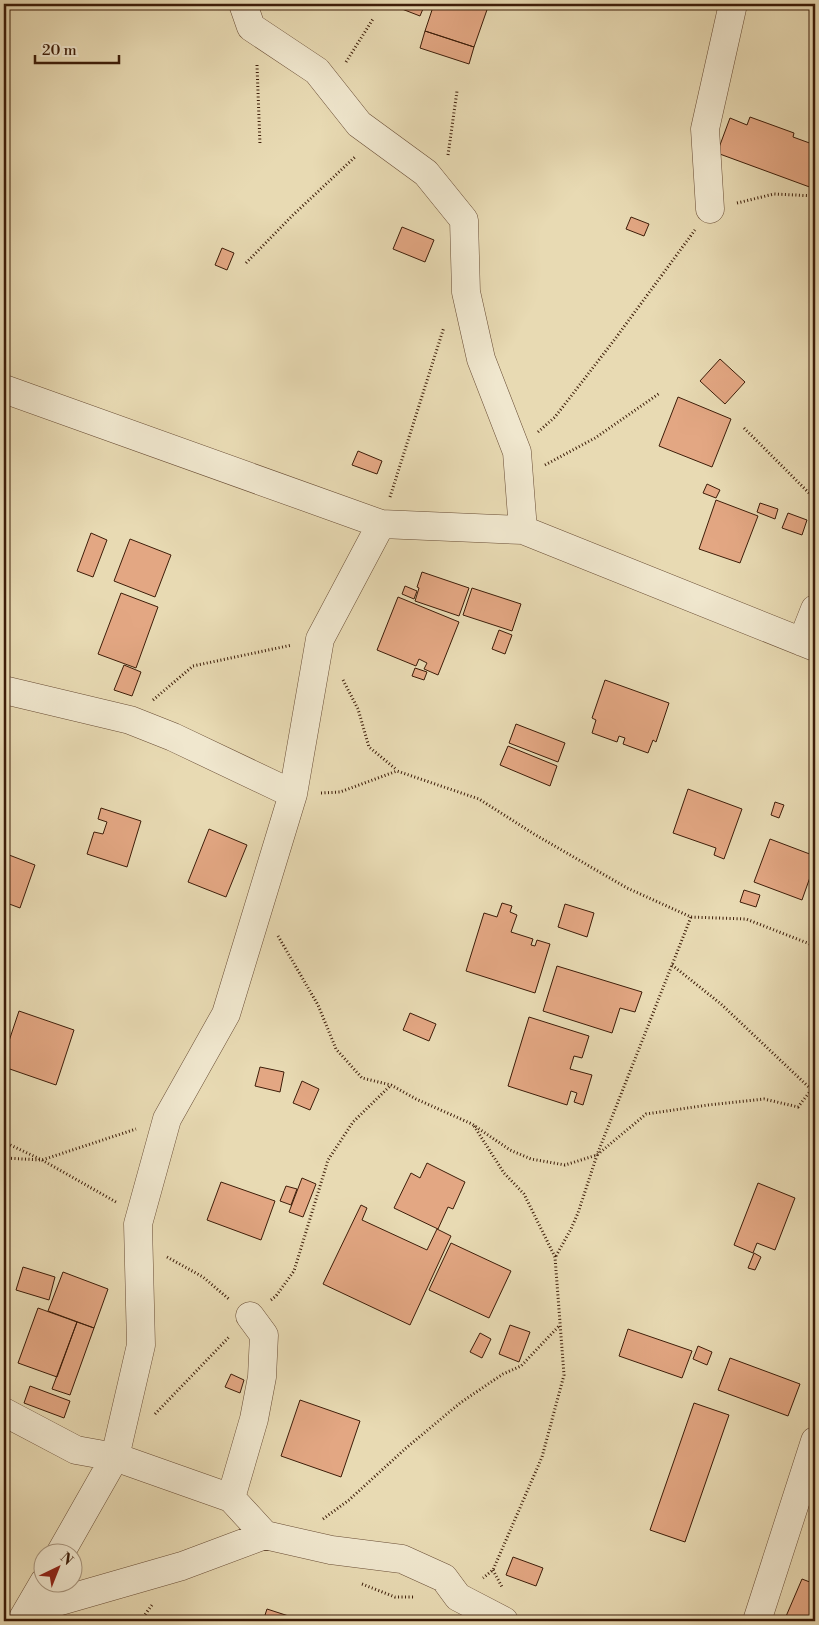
<svg xmlns="http://www.w3.org/2000/svg" width="819" height="1625" viewBox="0 0 819 1625" font-family="'Libre Bodoni',serif">
  <style>
    .building { fill: #e3a783; stroke: #3d1d09 }
    .lines { fill: none; stroke-linecap: round; stroke-linejoin: round }
    .minor-casing { stroke: #684c34; stroke-width: 29 }
    .path { stroke: #3d1d09; stroke-width: 3; stroke-dasharray: 1 2.5; stroke-linecap: butt }
    .minor { stroke: #f0e7ce; stroke-width: 28 }
  </style>
  <rect width="100%" height="100%" fill="#e8dab3"/>
  <filter id="stains"><feTurbulence type="fractalNoise" baseFrequency=".004" numOctaves="4"/><feColorMatrix values="0 0 0 0 .2 0 0 0 0 .09 0 0 0 0 .02 0 0 0 .5 -.17"/></filter>
  <radialGradient id="worn" r=".72"><stop offset=".6" stop-color="#630" stop-opacity="0"/><stop offset="1" stop-color="#630" stop-opacity=".3"/></radialGradient>
  <path class="building" d="M 389,4 L 425,4 L 420,16 Z
    M 434,4 L 489,4 L 474,47 L 425,31 Z
    M 425,31 L 474,47 L 469,64 L 420,48 Z
    M 750,117 L 794,133 L 793,137 L 815,145 L 815,189 L 717,153 L 730,118 L 747,125 Z
    M 631,217 L 649,224 L 644,236 L 626,229 Z
    M 402,227 L 434,240 L 425,262 L 393,249 Z
    M 222,248 L 234,253 L 227,270 L 215,265 Z
    M 720,359 L 745,382 L 725,404 L 700,381 Z
    M 678,397 L 731,419 L 712,467 L 659,446 Z
    M 358,451 L 382,461 L 377,474 L 352,465 Z
    M 707,484 L 720,490 L 716,498 L 703,493 Z
    M 716,500 L 758,516 L 740,563 L 699,549 Z
    M 760,503 L 778,509 L 775,519 L 757,512 Z
    M 788,513 L 807,520 L 802,535 L 782,528 Z
    M 91,533 L 107,540 L 93,577 L 77,571 Z
    M 130,539 L 171,555 L 155,597 L 114,581 Z
    M 422,572 L 469,588 L 459,616 L 415,601 L 419,588 L 417,587 Z
    M 405,586 L 417,591 L 414,599 L 402,594 Z
    M 472,588 L 521,604 L 512,631 L 463,615 Z
    M 121,593 L 158,607 L 136,668 L 98,654 Z
    M 398,597 L 459,622 L 438,675 L 424,669 L 427,663 L 419,659 L 416,666 L 377,650 Z
    M 499,630 L 512,635 L 505,654 L 492,649 Z
    M 124,665 L 141,672 L 132,696 L 114,690 Z
    M 415,668 L 427,672 L 424,680 L 412,676 Z
    M 605,680 L 669,703 L 656,742 L 653,740 L 648,753 L 623,744 L 625,738 L 619,736 L 617,742 L 592,733 L 596,720 L 592,718 Z
    M 516,724 L 565,743 L 558,762 L 509,743 Z
    M 508,746 L 557,766 L 550,786 L 500,765 Z
    M 688,789 L 742,809 L 724,859 L 714,855 L 716,848 L 673,833 Z
    M 775,802 L 784,805 L 779,818 L 771,815 Z
    M 101,808 L 141,821 L 127,867 L 87,854 L 94,832 L 103,834 L 107,822 L 98,819 Z
    M 209,829 L 247,845 L 226,897 L 188,882 Z
    M 770,839 L 815,856 L 815,863 L 802,900 L 754,882 Z
    M 4,853 L 35,865 L 20,908 L 4,902 Z
    M 744,890 L 760,895 L 756,907 L 740,902 Z
    M 502,903 L 512,906 L 510,912 L 517,915 L 511,932 L 533,939 L 531,945 L 535,946 L 537,940 L 550,944 L 535,993 L 466,971 L 484,913 L 497,917 Z
    M 565,904 L 594,913 L 587,937 L 558,927 Z
    M 557,966 L 642,992 L 635,1012 L 620,1008 L 612,1033 L 543,1011 Z
    M 19,1011 L 74,1030 L 56,1085 L 4,1067 L 4,1056 Z
    M 410,1013 L 436,1024 L 429,1041 L 403,1030 Z
    M 529,1017 L 589,1036 L 582,1058 L 574,1056 L 570,1069 L 592,1075 L 583,1105 L 574,1102 L 577,1093 L 571,1091 L 567,1105 L 508,1086 Z
    M 260,1067 L 284,1072 L 280,1092 L 255,1086 Z
    M 302,1081 L 319,1089 L 310,1110 L 293,1103 Z
    M 427,1163 L 465,1182 L 453,1209 L 448,1207 L 438,1229 L 394,1208 L 411,1173 L 420,1178 Z
    M 302,1178 L 316,1184 L 303,1217 L 289,1212 Z
    M 221,1182 L 275,1201 L 261,1240 L 207,1220 Z
    M 758,1183 L 795,1198 L 775,1250 L 757,1243 L 753,1253 L 734,1245 Z
    M 286,1186 L 297,1189 L 291,1205 L 280,1201 Z
    M 361,1205 L 367,1208 L 362,1220 L 427,1250 L 437,1229 L 451,1236 L 410,1325 L 323,1284 Z
    M 451,1243 L 511,1271 L 489,1318 L 429,1290 Z
    M 754,1253 L 761,1257 L 755,1270 L 748,1268 Z
    M 23,1267 L 55,1277 L 49,1300 L 16,1290 Z
    M 63,1272 L 108,1289 L 94,1328 L 48,1311 Z
    M 38,1308 L 77,1322 L 57,1377 L 18,1363 Z
    M 77,1322 L 94,1328 L 70,1395 L 52,1389 Z
    M 510,1325 L 530,1332 L 519,1362 L 499,1354 Z
    M 628,1329 L 692,1351 L 682,1378 L 619,1356 Z
    M 480,1333 L 491,1339 L 482,1358 L 470,1352 Z
    M 698,1346 L 712,1352 L 707,1365 L 693,1359 Z
    M 730,1358 L 800,1384 L 788,1416 L 718,1390 Z
    M 231,1374 L 244,1380 L 240,1393 L 225,1387 Z
    M 30,1386 L 70,1401 L 64,1418 L 24,1403 Z
    M 300,1400 L 360,1421 L 341,1477 L 281,1456 Z
    M 694,1403 L 729,1415 L 685,1542 L 650,1530 Z
    M 513,1557 L 543,1568 L 536,1586 L 506,1575 Z
    M 802,1579 L 815,1584 L 815,1621 L 784,1621 Z
    M 267,1609 L 304,1621 L 263,1621 Z"/>
  <g class="lines">
    <g class="minor-casing">
      <path id="minor" d="M 243,4 L 251,27 L 317,71 L 359,124 L 426,173 L 464,220 L 466,292 L 481,359 L 517,452 L 523,530
        M 710,209 L 705,129 L 733,4
        M 4,389 L 381,524 L 523,530 L 815,647
        M 802,642 L 815,609
        M 4,690 L 130,720 L 173,737 L 293,794
        M 4,1412 L 76,1450 L 115,1457 L 231,1498 L 265,1535 L 331,1550 L 402,1559 L 444,1578 L 458,1597 L 504,1621
        M 231,1498 L 254,1419 L 262,1377 L 264,1335 L 250,1316
        M 61,1552 L 115,1457 L 141,1345 L 138,1224 L 167,1119 L 226,1014 L 293,794 L 320,639 L 381,524
        M 29,1610 L 182,1566 L 265,1535
        M 23,1618 L 44,1582
        M 757,1621 L 815,1441"/>
    </g>
    <path class="path" d="M 346,62 L 373,19
      M 257,65 L 260,145
      M 448,155 L 457,91
      M 737,203 L 774,194 L 815,196
      M 246,263 L 293,215 L 356,156
      M 744,428 L 815,499
      M 538,432 L 555,417 L 615,339 L 695,230
      M 545,465 L 595,438 L 660,393
      M 390,497 L 444,327
      M 343,680 L 358,709 L 369,747 L 397,770
      M 153,700 L 193,666 L 292,645
      M 321,793 L 340,792 L 397,771 L 479,799 L 534,834 L 627,888 L 691,917 L 746,919 L 815,946
      M 278,936 L 318,1005 L 336,1049 L 362,1078 L 391,1085 L 416,1099 L 472,1124 L 510,1150 L 531,1159 L 565,1165 L 597,1155 L 646,1114 L 708,1105 L 764,1099 L 798,1107 L 815,1085
      M 672,965 L 721,1004 L 815,1093
      M 474,1126 L 504,1173 L 524,1194 L 555,1257 L 564,1375 L 542,1457 L 493,1570 L 483,1578
      M 4,1142 L 42,1160 L 116,1202
      M 4,1158 L 42,1160 L 136,1129
      M 556,1256 L 571,1229 L 578,1213 L 597,1155 L 691,917
      M 167,1257 L 203,1277 L 230,1300
      M 271,1300 L 276,1296 L 294,1271 L 328,1160 L 353,1122 L 391,1085
      M 155,1414 L 230,1336
      M 323,1519 L 349,1500 L 405,1449 L 460,1403 L 503,1374 L 521,1366 L 559,1326
      M 493,1570 L 502,1587
      M 362,1584 L 395,1597 L 414,1597
      M 141,1620 L 152,1605"/>
    <use href="#minor" class="minor"/>
  </g>
  <rect width="819" height="1625" fill="none" stroke="#e8dab3" stroke-width="20"/>
  <rect x="5" y="5" width="809" height="1615" fill="none" stroke="#3d1d09" stroke-width="2.5"/>
  <rect x="10" y="10" width="799" height="1605" fill="none" stroke="#3d1d09"/>
  <g transform="translate(58 1568) rotate(43)"><circle r="24" fill="#f0e7ce" stroke="#a8967f"/>
  <path d="M0-4L9 19L0 12L-9 19Z" fill="#8f2418"/>
  <text y="-8" font-size="14" font-weight="bold" text-anchor="middle" fill="#3d1d09">N</text>
  </g>
  <path d="M35 55v8h84v-8" fill="none" stroke="#3d1d09" stroke-width="2.5"/>
  <text x="42" y="55" font-size="15" fill="#3d1d09" stroke="#f0e7ce" stroke-width="4" paint-order="stroke">20 m</text>
  <rect width="100%" height="100%" filter="url(#stains)"/>
  <rect width="100%" height="100%" fill="url(#worn)"/>
</svg>
